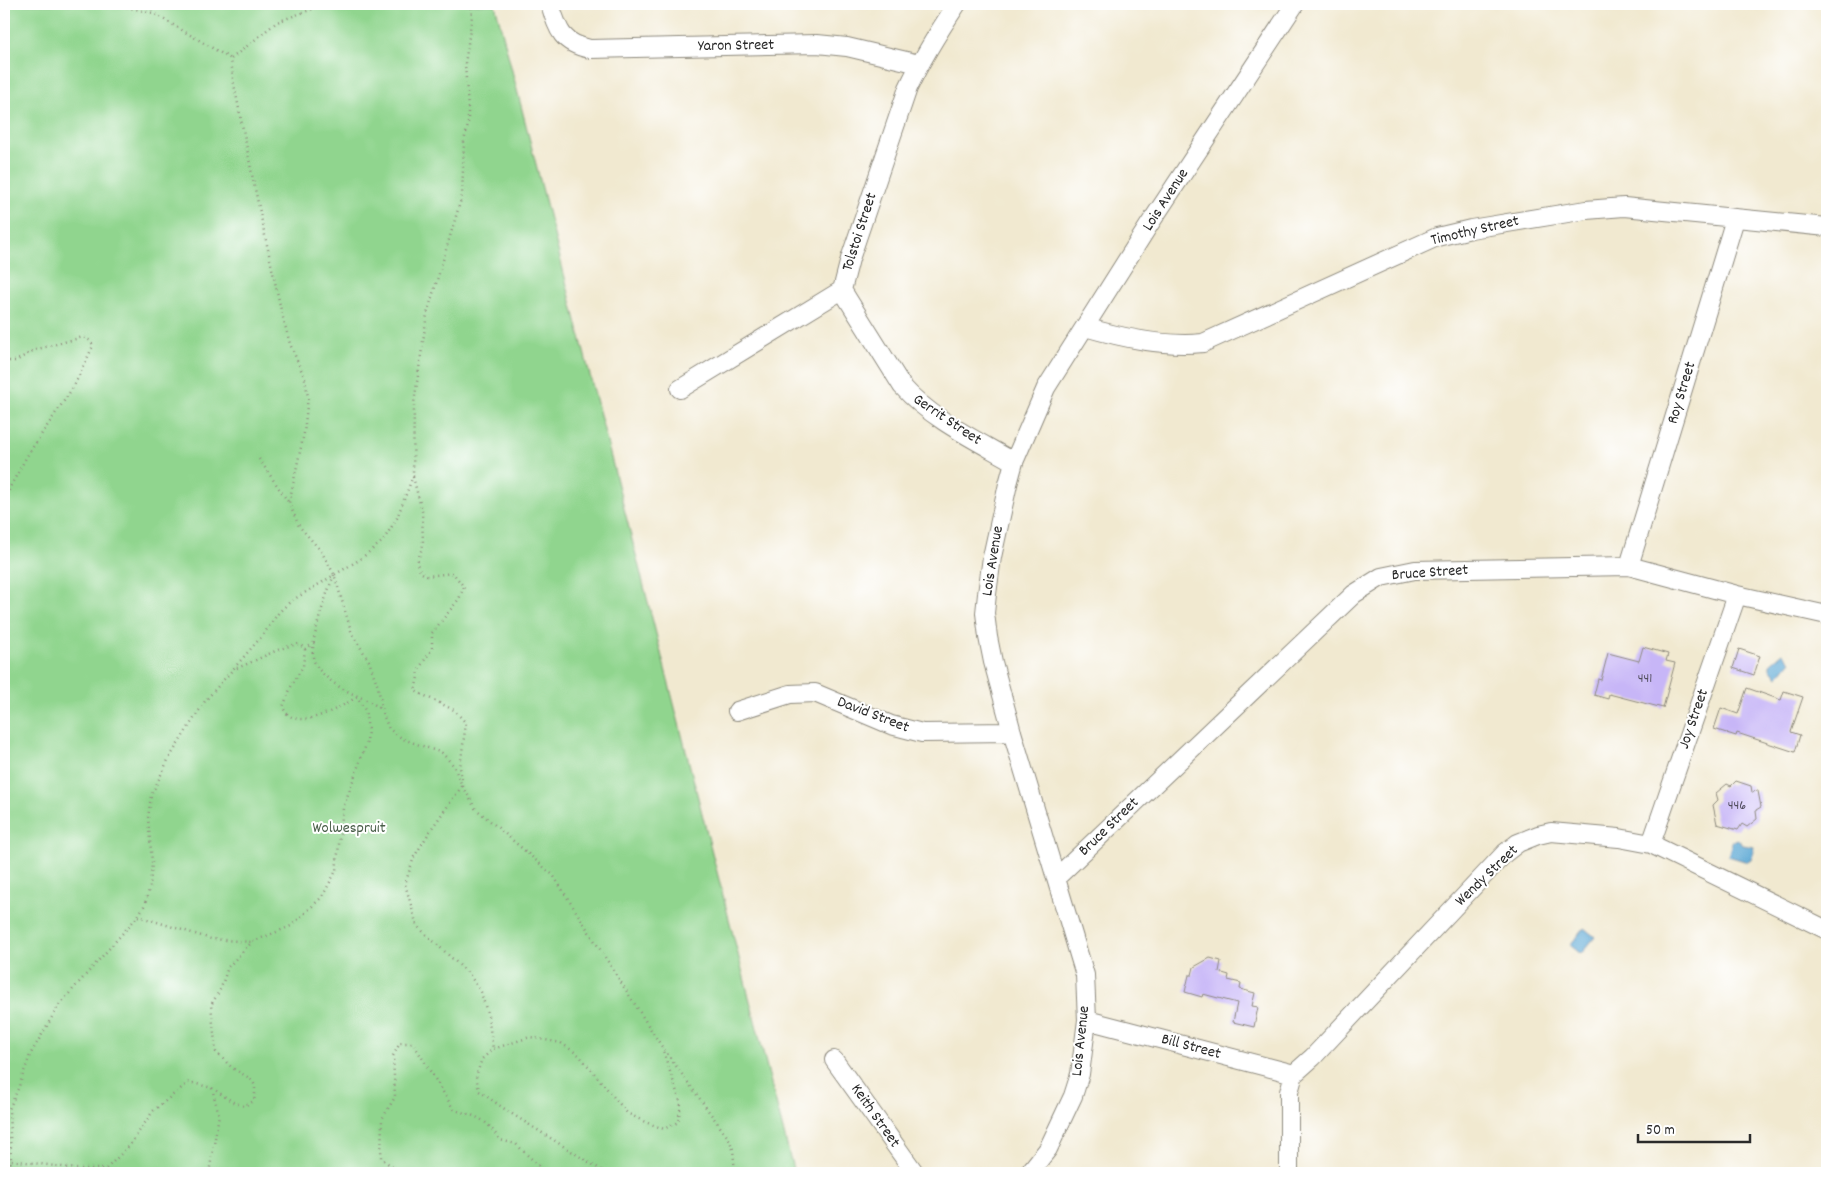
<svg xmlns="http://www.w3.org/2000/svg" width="1831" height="1177" viewBox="0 0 1831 1177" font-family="Dekko,sans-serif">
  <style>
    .green { fill: #90d58e; stroke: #5e805c }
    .water { fill: #5ca8d4; stroke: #446a80 }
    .building { fill: #c7b6f7 }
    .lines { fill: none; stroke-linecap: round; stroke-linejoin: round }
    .minor-casing { stroke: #8e8a7e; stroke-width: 20 }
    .path { stroke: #8e8a7e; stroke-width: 2.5; stroke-dasharray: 1 4; stroke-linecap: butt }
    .minor { stroke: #fff; stroke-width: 18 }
    .labels { text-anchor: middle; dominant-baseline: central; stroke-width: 4; stroke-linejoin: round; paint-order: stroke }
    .number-label { font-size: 14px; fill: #524e5e }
    .street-label { font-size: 16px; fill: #2b2b2b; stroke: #fff }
    .park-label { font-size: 16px; fill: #495e49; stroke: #fff }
  </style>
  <rect width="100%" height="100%" fill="#fff"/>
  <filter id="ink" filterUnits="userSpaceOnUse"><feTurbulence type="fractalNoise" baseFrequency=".02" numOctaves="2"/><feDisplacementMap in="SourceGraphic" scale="10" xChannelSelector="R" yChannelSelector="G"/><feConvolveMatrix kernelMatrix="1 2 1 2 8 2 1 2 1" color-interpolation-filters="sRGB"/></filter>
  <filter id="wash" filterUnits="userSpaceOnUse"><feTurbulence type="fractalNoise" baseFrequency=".0096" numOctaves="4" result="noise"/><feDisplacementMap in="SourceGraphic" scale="20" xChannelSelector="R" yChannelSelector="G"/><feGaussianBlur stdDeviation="1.12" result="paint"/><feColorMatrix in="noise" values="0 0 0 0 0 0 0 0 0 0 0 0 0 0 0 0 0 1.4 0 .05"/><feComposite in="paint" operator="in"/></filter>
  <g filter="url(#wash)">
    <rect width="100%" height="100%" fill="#f1e9d0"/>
    <path class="green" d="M 4,4 L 495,4 L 794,1173 L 4,1173 Z"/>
    <path class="water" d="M 1783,653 L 1791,661 C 1786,666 1783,672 1777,677 L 1770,668 L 1770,664 Z
      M 1738,839 L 1743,845 L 1754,847 L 1752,859 L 1748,862 L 1728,856 L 1732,842 Z
      M 1584,928 L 1595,937 L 1581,954 L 1570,945 Z"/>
    <g id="blocks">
      <path class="building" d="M 1643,647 L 1668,654 L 1666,661 L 1675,663 L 1663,708 L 1609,694 L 1608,699 L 1594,695 L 1598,679 L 1601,680 L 1608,653 L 1639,661 Z
        M 1739,649 L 1760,656 L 1754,675 L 1733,668 Z
        M 1747,688 L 1781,700 L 1784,691 L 1803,697 L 1791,732 L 1800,735 L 1795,752 L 1737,733 L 1736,736 L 1714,729 L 1721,708 L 1738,714 Z
        M 1736,781 L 1751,786 L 1752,792 L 1758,791 L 1761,807 L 1756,810 L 1757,819 L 1747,827 L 1742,824 L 1738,830 L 1717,824 L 1713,805 L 1718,800 L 1716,793 L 1727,784 L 1731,786 Z
        M 1210,958 L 1221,961 L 1219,972 L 1229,975 L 1228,980 L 1241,983 L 1240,989 L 1255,993 L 1252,1006 L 1258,1007 L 1254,1027 L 1233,1022 L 1237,1003 L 1203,994 L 1202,997 L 1185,992 L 1189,975 L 1192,975 L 1194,967 Z"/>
    </g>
  </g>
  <g filter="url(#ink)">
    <use href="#blocks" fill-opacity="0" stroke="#8e8a7e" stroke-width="1"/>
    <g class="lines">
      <g class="minor-casing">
        <path id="minor" d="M 550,4 C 558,30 561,43 590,49 L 817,44 L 847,47 L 919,64
          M 842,290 L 902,386 C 931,419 976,440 1014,462
          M 1085,327 C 1123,338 1164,347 1203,343 L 1437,237 L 1471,229 L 1586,210 L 1624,207 L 1827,227
          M 680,389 L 842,290 L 850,259 L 908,88 C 922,58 939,31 957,4
          M 1629,566 L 1735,219
          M 737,711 L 790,694 L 815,693 L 891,725 L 922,733 L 1012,732
          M 1651,844 L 1737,595
          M 1056,878 L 1354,594 L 1381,577 L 1415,570 L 1629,566 L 1737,595 L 1827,615
          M 1087,1020 L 1294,1074
          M 834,1060 L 915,1173
          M 1029,1173 L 1048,1149 L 1073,1096 L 1080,1074 L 1087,1020 L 1085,975 L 1012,732 L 993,662 L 988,637 L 985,613 L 987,594 L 992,557 L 1008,484 L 1014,462 L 1046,388 L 1149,225 L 1295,4
          M 1289,1173 L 1289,1092 L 1294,1074 L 1313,1057 L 1505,853 L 1518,843 L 1538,835 L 1551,832 L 1619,838 L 1651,844 L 1827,930"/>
      </g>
      <path class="path" d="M 112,4 L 153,13 L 231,59
        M 151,4 L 153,13
        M 326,4 L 277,22 L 231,59 L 233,79 L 255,189 L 281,310 L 290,344 L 305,379 L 308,397 L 304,433 L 289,503 L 299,526 L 321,551 L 334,574 L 352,634 L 369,661 L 378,687 L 384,717 L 389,729 L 403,739 L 442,753 L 454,766 L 462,786 L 432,828 L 414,857 L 405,884 L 417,926 L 469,974 L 481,992 L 488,1016 L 493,1049
        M 4,361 L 16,361 L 34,350 L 83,337 L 91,341 L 93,346 L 74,386 L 27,456 L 10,487 L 4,509
        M 259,459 L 289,503
        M 413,477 L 422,511 L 423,545 L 417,563 L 420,572 L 427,576 L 453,573 L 464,587 L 459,599 L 432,633 L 432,649 L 420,667 L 415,691 L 454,710 L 466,723 L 460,767 L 462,781
        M 334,575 C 327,592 308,645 314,661 C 319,672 328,679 338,686 C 352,695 369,699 382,710
        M 305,649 L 314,643
        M 463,786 L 475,808 L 553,875 L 660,1044 L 729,1139 L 733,1149 L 735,1173
        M 138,916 L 211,939 L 252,942
        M 212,1088 L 233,1102 L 244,1106 L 254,1101 C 258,1078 251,1080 234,1069 C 227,1064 222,1057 216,1052 L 211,1005 L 221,988 L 228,967 L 252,942 L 291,926 L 322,897 L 336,871 L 343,808 L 367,742 L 368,729 L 365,710 L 357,697 C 341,707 294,735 283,707 L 291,687 L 303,666 L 305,649 L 299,644 C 277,647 256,662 234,669
        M 4,1166 L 11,1160 L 77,1169 L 106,1169 L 130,1145 L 153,1111 L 189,1082 L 212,1088 L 219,1115 L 209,1173
        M 9,1173 L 11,1160 L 9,1109 L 18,1089 L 30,1055 L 59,1005 L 138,916 L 144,906 L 150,887 L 152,862 L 148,818 L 151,796 L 168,760 L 205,701 L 263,635 L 279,612 L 291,601 L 359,560 L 383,541 L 397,518 L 413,476 L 414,403 L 427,314 L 462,196 L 464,141 L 468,125 L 468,109 L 465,64 L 472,16 L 471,4
        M 400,1173 L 381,1158 L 382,1119 L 395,1097 L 393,1056 L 400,1043 L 413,1043 L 454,1110 C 479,1117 485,1118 500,1140 L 516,1144 L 546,1173
        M 606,1173 L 509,1112 L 479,1091 L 476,1076 L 482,1059 L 493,1049 L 530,1037 L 561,1043 L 579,1055 L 627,1113 L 645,1122 L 664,1129 L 678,1122 L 681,1104 L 662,1048"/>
      <use href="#minor" class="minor"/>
    </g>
  </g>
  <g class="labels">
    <g class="number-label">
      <text x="1645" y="679">441</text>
      <text x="1737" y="806">446</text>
    </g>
    <g class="street-label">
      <text transform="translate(736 46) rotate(-1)">Yaron Street</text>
      <text transform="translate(1166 200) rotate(-57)">Lois Avenue</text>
      <text transform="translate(1475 231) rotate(-13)">Timothy Street</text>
      <text transform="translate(860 232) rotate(-72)">Tolstoi Street</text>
      <text transform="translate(1682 393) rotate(-73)">Roy Street</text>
      <text transform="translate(947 420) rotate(34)">Gerrit Street</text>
      <text transform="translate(993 561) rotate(-81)">Lois Avenue</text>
      <text transform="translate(1430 573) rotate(-4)">Bruce Street</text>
      <text transform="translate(873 715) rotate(21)">David Street</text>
      <text transform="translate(1694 719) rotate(-71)">Joy Street</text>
      <text transform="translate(1109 827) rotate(-44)">Bruce Street</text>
      <text transform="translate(1487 876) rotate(-44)">Wendy Street</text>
      <text transform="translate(1081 1041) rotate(-84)">Lois Avenue</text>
      <text transform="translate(1191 1047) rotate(15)">Bill Street</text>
      <text transform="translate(875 1116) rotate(55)">Keith Street</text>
    </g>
    <g class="park-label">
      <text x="349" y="828">Wolwespruit</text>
    </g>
  </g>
  <rect width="1831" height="1177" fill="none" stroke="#fff" stroke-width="20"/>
  <path d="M1638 1134v8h112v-8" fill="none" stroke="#2b2b2b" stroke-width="2.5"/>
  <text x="1646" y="1134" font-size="15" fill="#2b2b2b" stroke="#ffffff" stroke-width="4" paint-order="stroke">50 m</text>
</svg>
